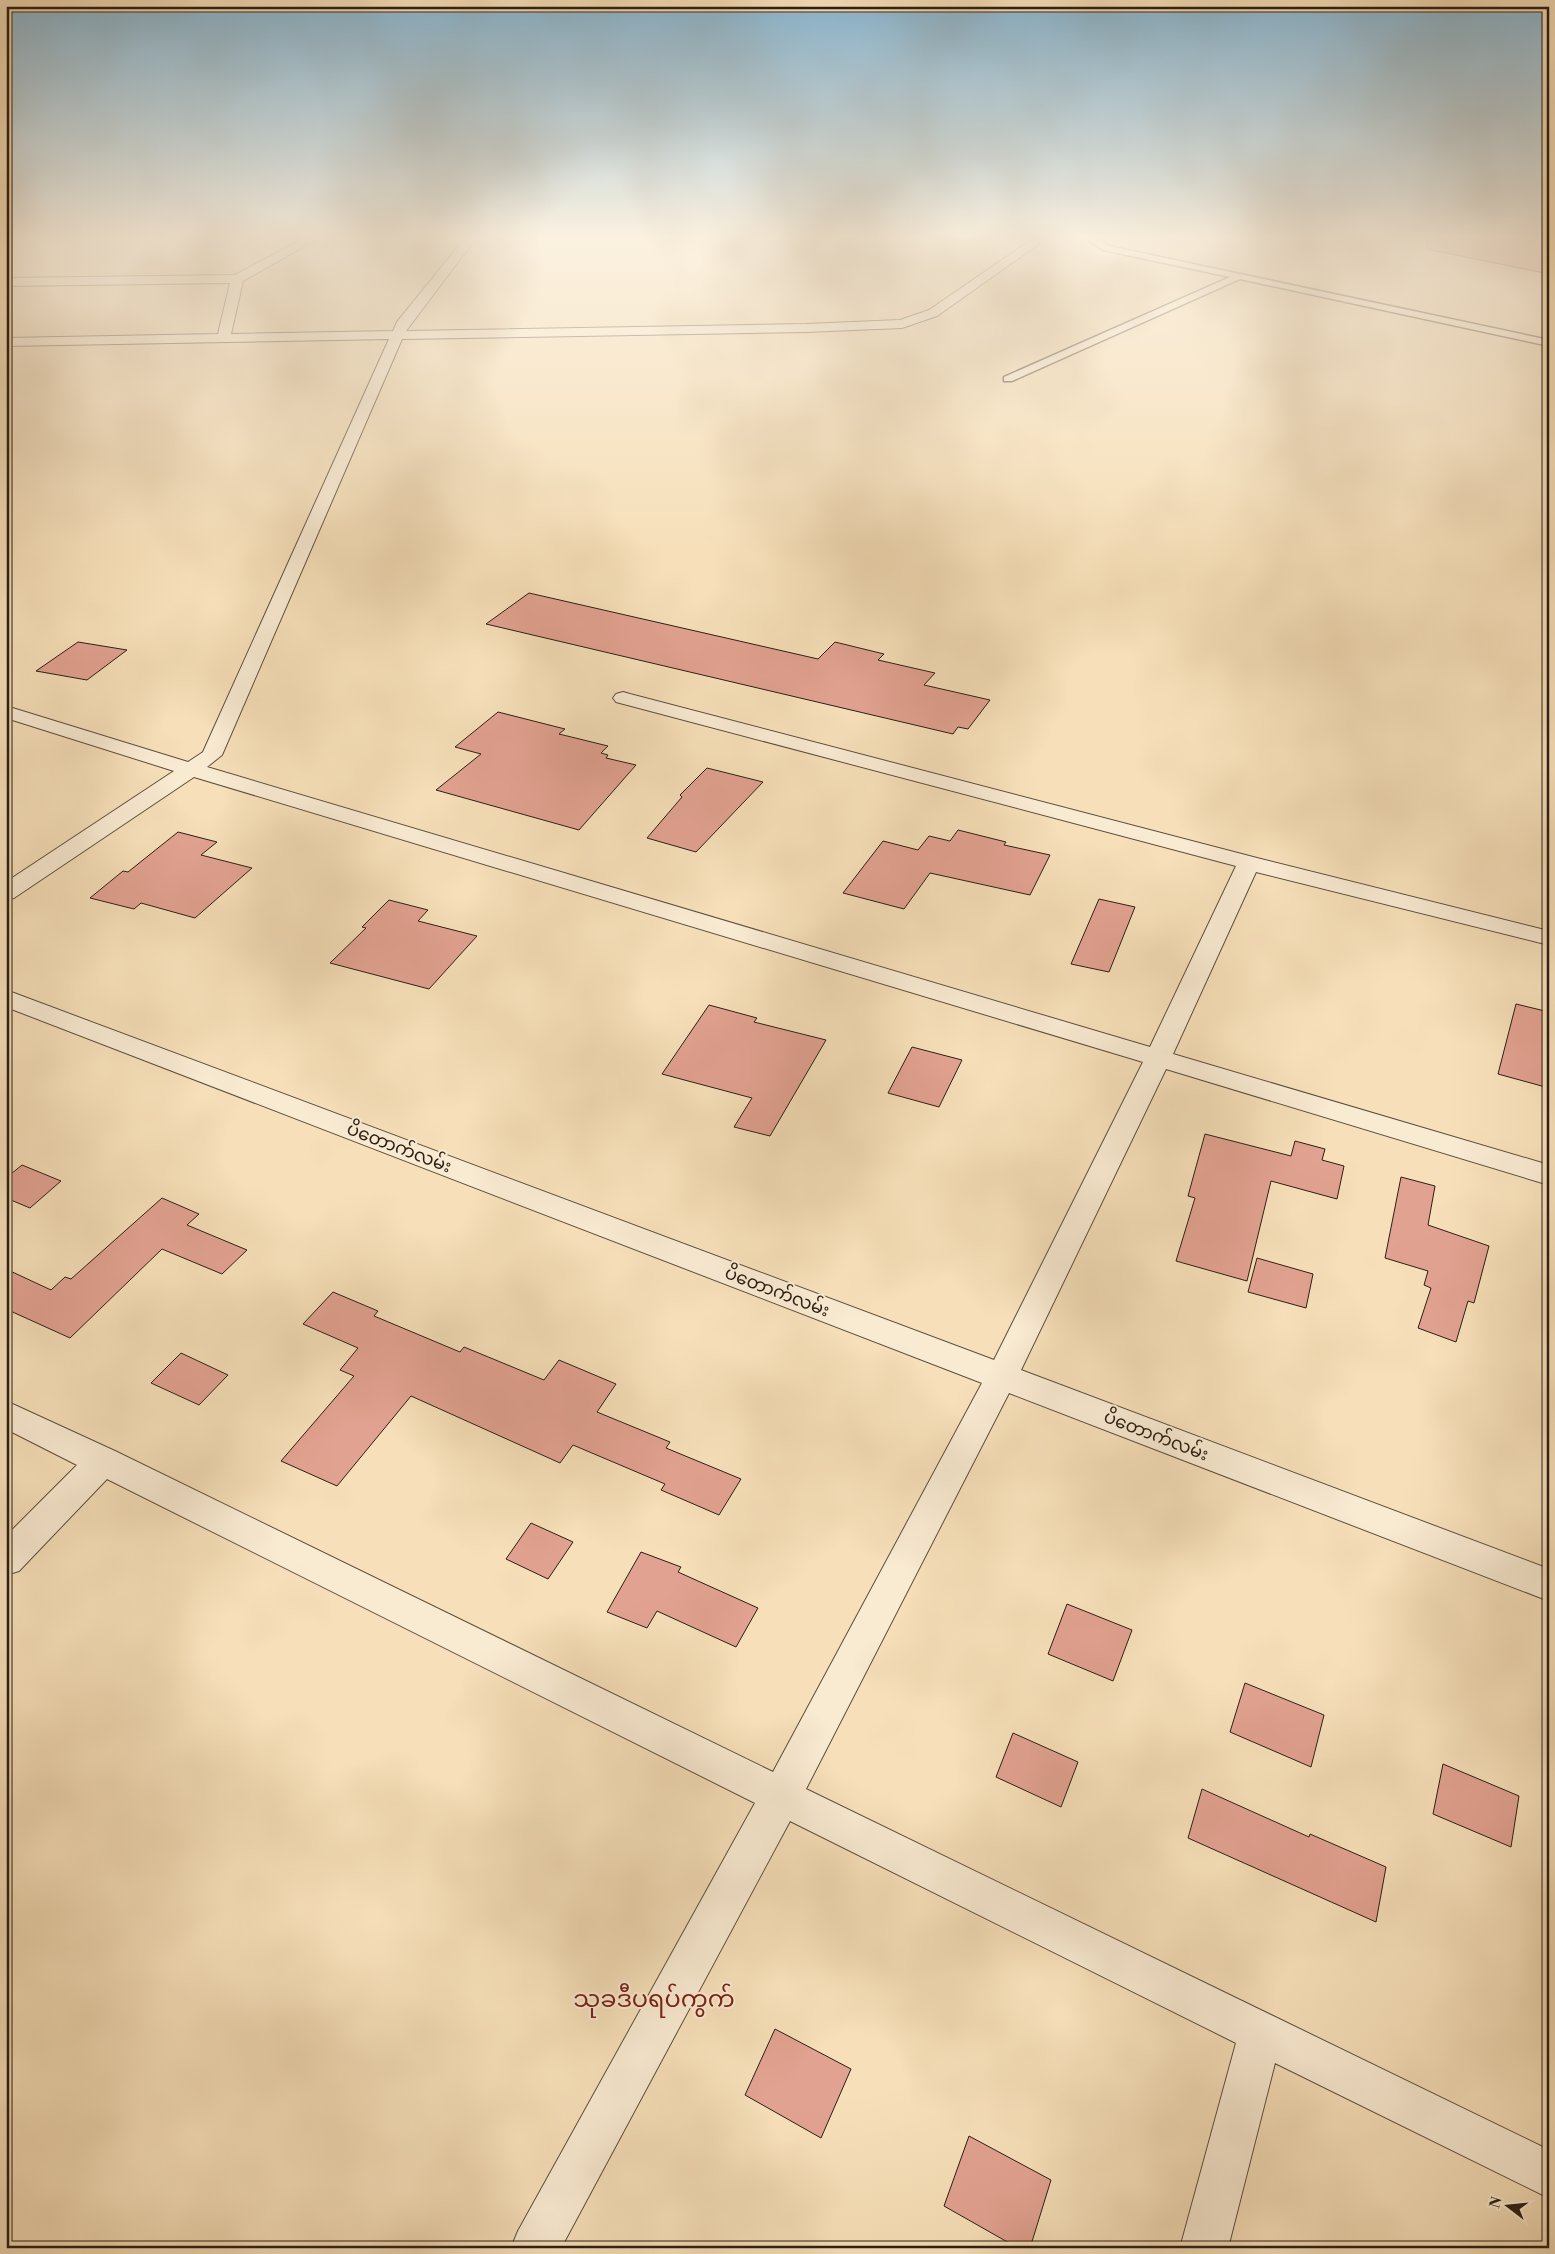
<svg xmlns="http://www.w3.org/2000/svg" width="1555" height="2254" viewBox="0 0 1555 2254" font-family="'Libre Bodoni','Noto Sans Myanmar',serif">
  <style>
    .building { fill: #e2a291; stroke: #2a1f14 }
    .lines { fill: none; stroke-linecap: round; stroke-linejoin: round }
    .lane-casing { stroke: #5d4f3d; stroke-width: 3 }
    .street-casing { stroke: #5d4f3d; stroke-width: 2 }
    .lane { fill: #f9ead2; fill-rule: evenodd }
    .street { fill: #f9ead2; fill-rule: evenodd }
    .labels { text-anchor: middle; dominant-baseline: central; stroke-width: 4; stroke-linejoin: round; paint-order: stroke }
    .street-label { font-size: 18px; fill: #2a1f14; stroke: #f9ead2 }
    .near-quarter-label { font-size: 24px; fill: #7a1f14; stroke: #f9ead2 }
  </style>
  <rect width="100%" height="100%" fill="#f6dfb9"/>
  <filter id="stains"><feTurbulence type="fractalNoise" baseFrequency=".004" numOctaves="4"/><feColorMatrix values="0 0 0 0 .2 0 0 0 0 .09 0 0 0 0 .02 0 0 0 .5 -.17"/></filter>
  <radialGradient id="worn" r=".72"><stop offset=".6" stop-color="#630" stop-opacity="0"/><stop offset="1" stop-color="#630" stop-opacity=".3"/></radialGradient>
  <path class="building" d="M 1428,234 L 1549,234 L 1549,274 L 1427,249 Z
    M 529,593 L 818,659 L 835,642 L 884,654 L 878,660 L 935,673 L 924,685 L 990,700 L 968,729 L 958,727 L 953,734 L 486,624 Z
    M 78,642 L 127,650 L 87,680 L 36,671 Z
    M 498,712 L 565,729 L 559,734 L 608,746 L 601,753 L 608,755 L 606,758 L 636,765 L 579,830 L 436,790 L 481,754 L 455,747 Z
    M 707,768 L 763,782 L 696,852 L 647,838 L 682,797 L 680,795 Z
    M 958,830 L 1006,842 L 1004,845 L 1050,855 L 1030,895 L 930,873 L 904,909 L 843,893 L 883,841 L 918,850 L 929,836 L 950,841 Z
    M 178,832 L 217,842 L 201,855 L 252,868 L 195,918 L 141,903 L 134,909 L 90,898 L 123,871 L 128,872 Z
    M 1099,899 L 1135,907 L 1109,972 L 1071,964 Z
    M 389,900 L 428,910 L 418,921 L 477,936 L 429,989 L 330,963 L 366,928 L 362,927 Z
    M 1516,1004 L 1549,1012 L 1549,1088 L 1498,1074 Z
    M 709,1005 L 757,1018 L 754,1022 L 826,1040 L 770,1136 L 734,1127 L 752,1098 L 662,1074 Z
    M 912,1047 L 962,1060 L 939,1107 L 888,1093 Z
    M 1205,1134 L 1291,1156 L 1295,1141 L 1325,1149 L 1322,1160 L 1344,1166 L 1337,1199 L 1271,1181 L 1247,1281 L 1176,1261 L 1195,1198 L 1188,1196 Z
    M 22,1165 L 61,1181 L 30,1208 L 6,1198 L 6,1178 Z
    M 1401,1177 L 1435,1186 L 1428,1225 L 1489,1246 L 1474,1303 L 1468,1301 L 1456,1342 L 1418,1328 L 1431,1288 L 1424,1285 L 1428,1271 L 1385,1258 Z
    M 162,1198 L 199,1214 L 187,1225 L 247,1250 L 222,1274 L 162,1249 L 70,1338 L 6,1309 L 6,1269 L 51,1290 L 65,1277 L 71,1279 Z
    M 1257,1258 L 1313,1274 L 1306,1308 L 1248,1292 Z
    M 333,1292 L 378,1311 L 374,1316 L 460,1352 L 464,1347 L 544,1380 L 559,1360 L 616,1384 L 597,1412 L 670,1442 L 666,1448 L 741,1479 L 719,1515 L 661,1490 L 665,1484 L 573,1445 L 560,1463 L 411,1396 L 337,1486 L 281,1461 L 354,1376 L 340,1370 L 358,1348 L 303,1324 Z
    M 181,1353 L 228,1375 L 199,1405 L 151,1383 Z
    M 531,1523 L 573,1542 L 548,1579 L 506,1559 Z
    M 641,1552 L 681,1567 L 678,1572 L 758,1608 L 736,1647 L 657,1611 L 647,1628 L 607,1612 Z
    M 1067,1604 L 1132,1630 L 1113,1681 L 1048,1654 Z
    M 1245,1683 L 1324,1715 L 1311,1767 L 1230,1732 Z
    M 1013,1733 L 1078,1762 L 1061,1807 L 996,1777 Z
    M 1443,1764 L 1519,1796 L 1511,1847 L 1433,1814 Z
    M 1202,1789 L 1309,1837 L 1310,1834 L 1386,1867 L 1376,1922 L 1188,1838 Z
    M 775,2029 L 851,2069 L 821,2138 L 745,2095 Z
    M 969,2136 L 1051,2180 L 1030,2248 L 1018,2248 L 944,2206 Z"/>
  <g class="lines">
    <g class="lane-casing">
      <path id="lane" d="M 1090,234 L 1100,234 L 1097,238 L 1109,246 L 1549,340 L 1549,346 L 1240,279 L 1012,381 L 1004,381 L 1004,377 L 1230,277 L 1103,250 L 1088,240 L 1087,238 Z"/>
    </g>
    <g class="street-casing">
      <path id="street" d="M 312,234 L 326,234 L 243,281 L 231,334 L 393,331 L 397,322 L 468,234 L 479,234 L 406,331 L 806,324 L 900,320 L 929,310 L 1040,234 L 1053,234 L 937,316 L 902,328 L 806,332 L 402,339 L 222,755 L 207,767 L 1150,1047 L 1236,866 L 616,702 L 613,698 L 616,694 L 623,692 L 630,694 L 1257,858 L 1549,931 L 1549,945 L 1256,872 L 1173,1054 L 1549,1165 L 1549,1185 L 1166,1069 L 1021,1370 L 1549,1569 L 1549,1601 L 1009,1393 L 806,1789 L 1549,2150 L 1549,2198 L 1275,2063 L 1228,2248 L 1180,2248 L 1236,2043 L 790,1821 L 561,2248 L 511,2248 L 518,2231 L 755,1803 L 107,1479 L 19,1571 L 6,1575 L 6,1536 L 77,1465 L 6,1429 L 6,1401 L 115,1451 L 773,1772 L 982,1383 L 6,1007 L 6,990 L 994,1360 L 1143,1062 L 194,777 L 14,898 L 6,900 L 6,882 L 174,771 L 6,718 L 6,706 L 188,762 L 203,752 L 389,339 L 6,346 L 6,338 L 218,334 L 230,283 L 6,286 L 6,278 L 235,275 Z"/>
    </g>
    <use href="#lane" class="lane"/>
    <use href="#street" class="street"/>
  </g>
  <linearGradient id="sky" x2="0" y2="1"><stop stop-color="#8ab7d2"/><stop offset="0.43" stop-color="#fbf1e0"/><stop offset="1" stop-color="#fbf1e0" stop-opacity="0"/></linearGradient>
  <rect width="1555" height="550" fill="url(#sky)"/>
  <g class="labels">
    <g class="street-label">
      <text transform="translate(399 1148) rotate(21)">ပိတောက်လမ်း</text>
      <text transform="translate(777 1292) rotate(21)">ပိတောက်လမ်း</text>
      <text transform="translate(1156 1436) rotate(21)">ပိတောက်လမ်း</text>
    </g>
    <g class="near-quarter-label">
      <text x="654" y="2000">သုခဒီပရပ်ကွက်</text>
    </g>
  </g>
  <rect width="1555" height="2254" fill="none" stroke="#f6dfb9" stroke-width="25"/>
  <rect x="8" y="8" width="1540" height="2239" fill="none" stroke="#2a1f14" stroke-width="2.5"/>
  <rect x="12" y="12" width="1530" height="2229" fill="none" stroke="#2a1f14"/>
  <g transform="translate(1508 2206) rotate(286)" stroke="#f9ead2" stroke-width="4" paint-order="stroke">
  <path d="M0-4L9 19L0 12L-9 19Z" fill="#2a1f14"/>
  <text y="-8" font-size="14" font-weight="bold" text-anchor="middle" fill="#2a1f14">N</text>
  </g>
  <rect width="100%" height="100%" filter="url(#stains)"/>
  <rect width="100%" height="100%" fill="url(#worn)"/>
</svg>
